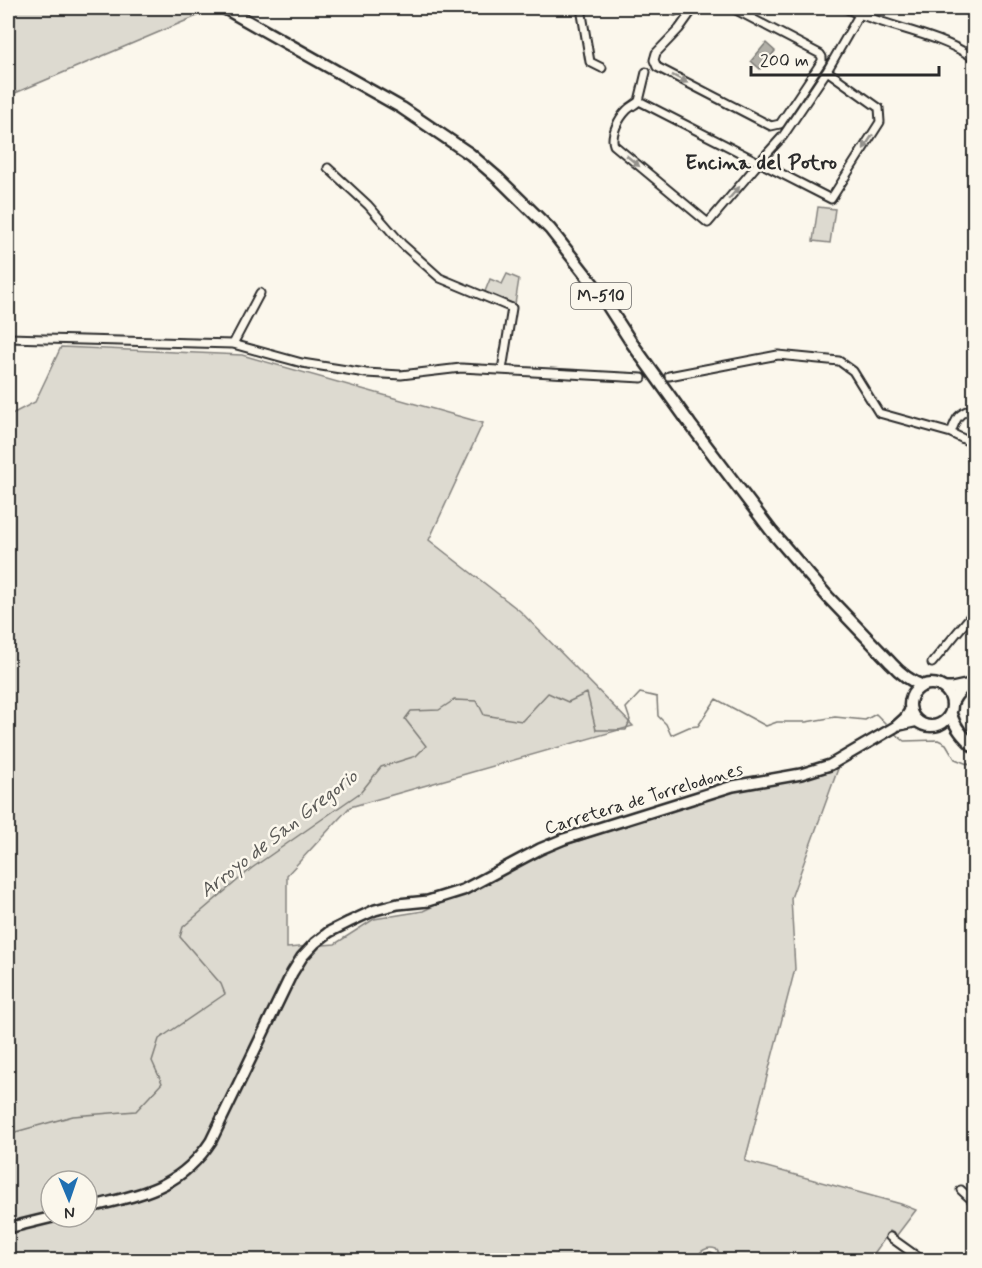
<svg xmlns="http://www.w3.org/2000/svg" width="982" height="1268" viewBox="0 0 982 1268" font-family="Mynerve,sans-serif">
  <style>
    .green { fill: #dddad0; stroke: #84827e; stroke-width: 1.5; fill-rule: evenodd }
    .water { fill: #b1afa7; stroke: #7b7a75; stroke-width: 1.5 }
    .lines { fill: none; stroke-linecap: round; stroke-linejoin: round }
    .stream { stroke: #7b7a75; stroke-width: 1.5 }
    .street-casing { stroke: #2b2b2b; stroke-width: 11 }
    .secondary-casing { stroke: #2b2b2b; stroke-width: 14 }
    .primary-casing { stroke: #2b2b2b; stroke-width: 15 }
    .street { stroke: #fbf7ec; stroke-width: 7 }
    .secondary { stroke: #fbf7ec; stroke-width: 9 }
    .primary { stroke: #fbf7ec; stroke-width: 10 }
    .oneway { fill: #93918c }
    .labels { text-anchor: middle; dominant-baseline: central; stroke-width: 5; stroke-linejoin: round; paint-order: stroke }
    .shield { fill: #fbf7ec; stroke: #696865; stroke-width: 1.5 }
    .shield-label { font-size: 16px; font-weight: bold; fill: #2b2b2b }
    .street-label { font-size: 18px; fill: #2b2b2b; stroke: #fbf7ec }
    .water-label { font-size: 20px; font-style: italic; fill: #5a5956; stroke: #fbf7ec }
    .quarter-label { font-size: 21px; font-weight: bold; fill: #2b2b2b; stroke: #fbf7ec }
  </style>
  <rect width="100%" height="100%" fill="#fbf7ec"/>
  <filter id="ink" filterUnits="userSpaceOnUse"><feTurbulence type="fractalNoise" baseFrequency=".0167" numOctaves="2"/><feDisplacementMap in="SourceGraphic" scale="12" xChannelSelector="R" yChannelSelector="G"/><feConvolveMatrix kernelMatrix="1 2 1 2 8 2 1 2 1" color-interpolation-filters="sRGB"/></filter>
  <g filter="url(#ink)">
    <path class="green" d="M 8,8 L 207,8 L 197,16 L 8,96 Z
      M 818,207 L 835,209 L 830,243 L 813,241 Z
      M 507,274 L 519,279 L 515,304 L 484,294 L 490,279 L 502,284 Z
      M 61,347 L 242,355 L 483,423 L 429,540 L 520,611 L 633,726 L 350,807 L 287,875 L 287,948 L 335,944 L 374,919 L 423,911 L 562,846 L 739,789 L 839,766 L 791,898 L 795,969 L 745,1161 L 901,1204 L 916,1210 L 897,1235 L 890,1231 L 873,1255 L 877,1259 L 876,1260 L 739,1260 L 721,1256 L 716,1249 C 707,1246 699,1251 696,1260 L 8,1260 L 8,416 L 35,402 ZM 51,1181 L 87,1181 L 87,1217 L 51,1217 Z"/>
    <path class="water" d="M 766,43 L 775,51 L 760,69 L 751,61 Z"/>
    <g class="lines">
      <path class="stream" d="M 894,733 L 904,741 L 938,740 L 946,744 L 955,759 L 970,765 L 974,766
        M 8,1134 L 73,1116 L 136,1111 L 162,1083 L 152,1061 L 159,1039 L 225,994 L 221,984 L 180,937 L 183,927 L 252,868 L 361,792 L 381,767 L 416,756 L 426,746 L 405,719 L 411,711 L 439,710 L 454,700 L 477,701 L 484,715 L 522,721 L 548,693 L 568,702 L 587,693 L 596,730 L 626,730 L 630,720 L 626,708 L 640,693 L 657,697 L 658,716 L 666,724 L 671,735 L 689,727 L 698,726 L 716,699 L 766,726 L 777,722 L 806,722 L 835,717 L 865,720 L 876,714 L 886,724"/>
      <g class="street-casing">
        <path id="street" d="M 581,8 L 590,62 L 602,68
          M 670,8 L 675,11
          M 694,8 L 679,29 L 656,53 L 654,60 L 657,67 L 771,126 L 780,124 L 822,61 L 822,57 L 820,54 L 732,8
          M 845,8 C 887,28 935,32 974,58
          M 972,8 L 974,9
          M 646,72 L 639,101 C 636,104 630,107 627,110 C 619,118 610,135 614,145 L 708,223 L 763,158 L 783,136 L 827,71 L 859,15
          M 639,101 L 831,199 L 880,122 L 879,108 L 827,71
          M 328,168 L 368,205 L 402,244 L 440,278 L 512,308 L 502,370
          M 8,338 L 233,344 L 302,363 L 366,373 L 401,375 L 461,368 L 642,378
          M 233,344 L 260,293
          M 669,376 L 778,355 L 839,361 L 853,371 L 879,413 L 951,433 L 974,444
          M 951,433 C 956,418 958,413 974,408
          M 932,663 L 974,612
          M 961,1190 L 974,1202
          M 890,1237 L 922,1260
          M 710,1257 L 719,1260"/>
      </g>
      <g class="secondary-casing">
        <path id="secondary" d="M 944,688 L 952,688 L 966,685
          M 953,702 C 958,692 965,686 974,680
          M 900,725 L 918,721
          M 87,1208 C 139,1194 179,1190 211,1141 L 292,973 L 302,957 L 315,943 L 329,932 L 349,922 L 375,910 L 398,904 L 428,901 L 463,890 L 540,849 L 564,839 L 733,786 L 801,774 L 830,765 L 895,727 L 905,718 L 911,709
          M 8,1228 L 53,1217"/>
      </g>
      <g class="primary-casing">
        <path id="primary" d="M 224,8 L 402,108 L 470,154 L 499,179 L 550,229 L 597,289 L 631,342 L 690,424 L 772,532 L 828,597 L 891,663 C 900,673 910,681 923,686
          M910 705a21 21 0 1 1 42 0a21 21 0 1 1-42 0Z
          M 951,714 C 955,728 964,737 974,747"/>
      </g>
      <use href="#street" class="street"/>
      <use href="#secondary" class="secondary"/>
      <use href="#primary" class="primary"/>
    </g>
    <defs><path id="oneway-solid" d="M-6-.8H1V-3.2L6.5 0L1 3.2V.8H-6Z" transform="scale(1.5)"/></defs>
    <g class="oneway">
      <use href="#oneway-solid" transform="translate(680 79) rotate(27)"/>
      <use href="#oneway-solid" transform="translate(868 142) rotate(123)"/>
      <use href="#oneway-solid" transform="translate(633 161) rotate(40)"/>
      <use href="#oneway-solid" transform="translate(734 193) rotate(-49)"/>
    </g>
  </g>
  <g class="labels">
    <rect class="shield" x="571" y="283" width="60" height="26" rx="4.5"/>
    <g class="shield-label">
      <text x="601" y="296">M-510</text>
    </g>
    <g class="street-label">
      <text transform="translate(644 799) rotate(-17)">Carretera de Torrelodones</text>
    </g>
    <g class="water-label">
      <text transform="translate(279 834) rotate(-38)">Arroyo de San Gregorio</text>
    </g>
    <g class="quarter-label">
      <text x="761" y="163">Encina del Potro</text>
    </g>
  </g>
  <rect width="982" height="1268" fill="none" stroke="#fbf7ec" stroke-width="30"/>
  <rect x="15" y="15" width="952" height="1238" fill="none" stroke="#2b2b2b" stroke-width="2" filter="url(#ink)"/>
  <g transform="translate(69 1199) rotate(178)"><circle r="28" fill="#fbf7ec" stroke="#a8a59f" stroke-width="1.5"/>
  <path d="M0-4.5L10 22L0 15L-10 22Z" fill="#1f6fb2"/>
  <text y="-9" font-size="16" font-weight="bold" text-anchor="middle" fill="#2b2b2b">N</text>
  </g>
  <path d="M751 66v9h188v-9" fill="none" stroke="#2b2b2b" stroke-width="3"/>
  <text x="760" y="66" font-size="18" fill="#2b2b2b" stroke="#fbf7ec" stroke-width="4.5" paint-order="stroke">200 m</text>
</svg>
